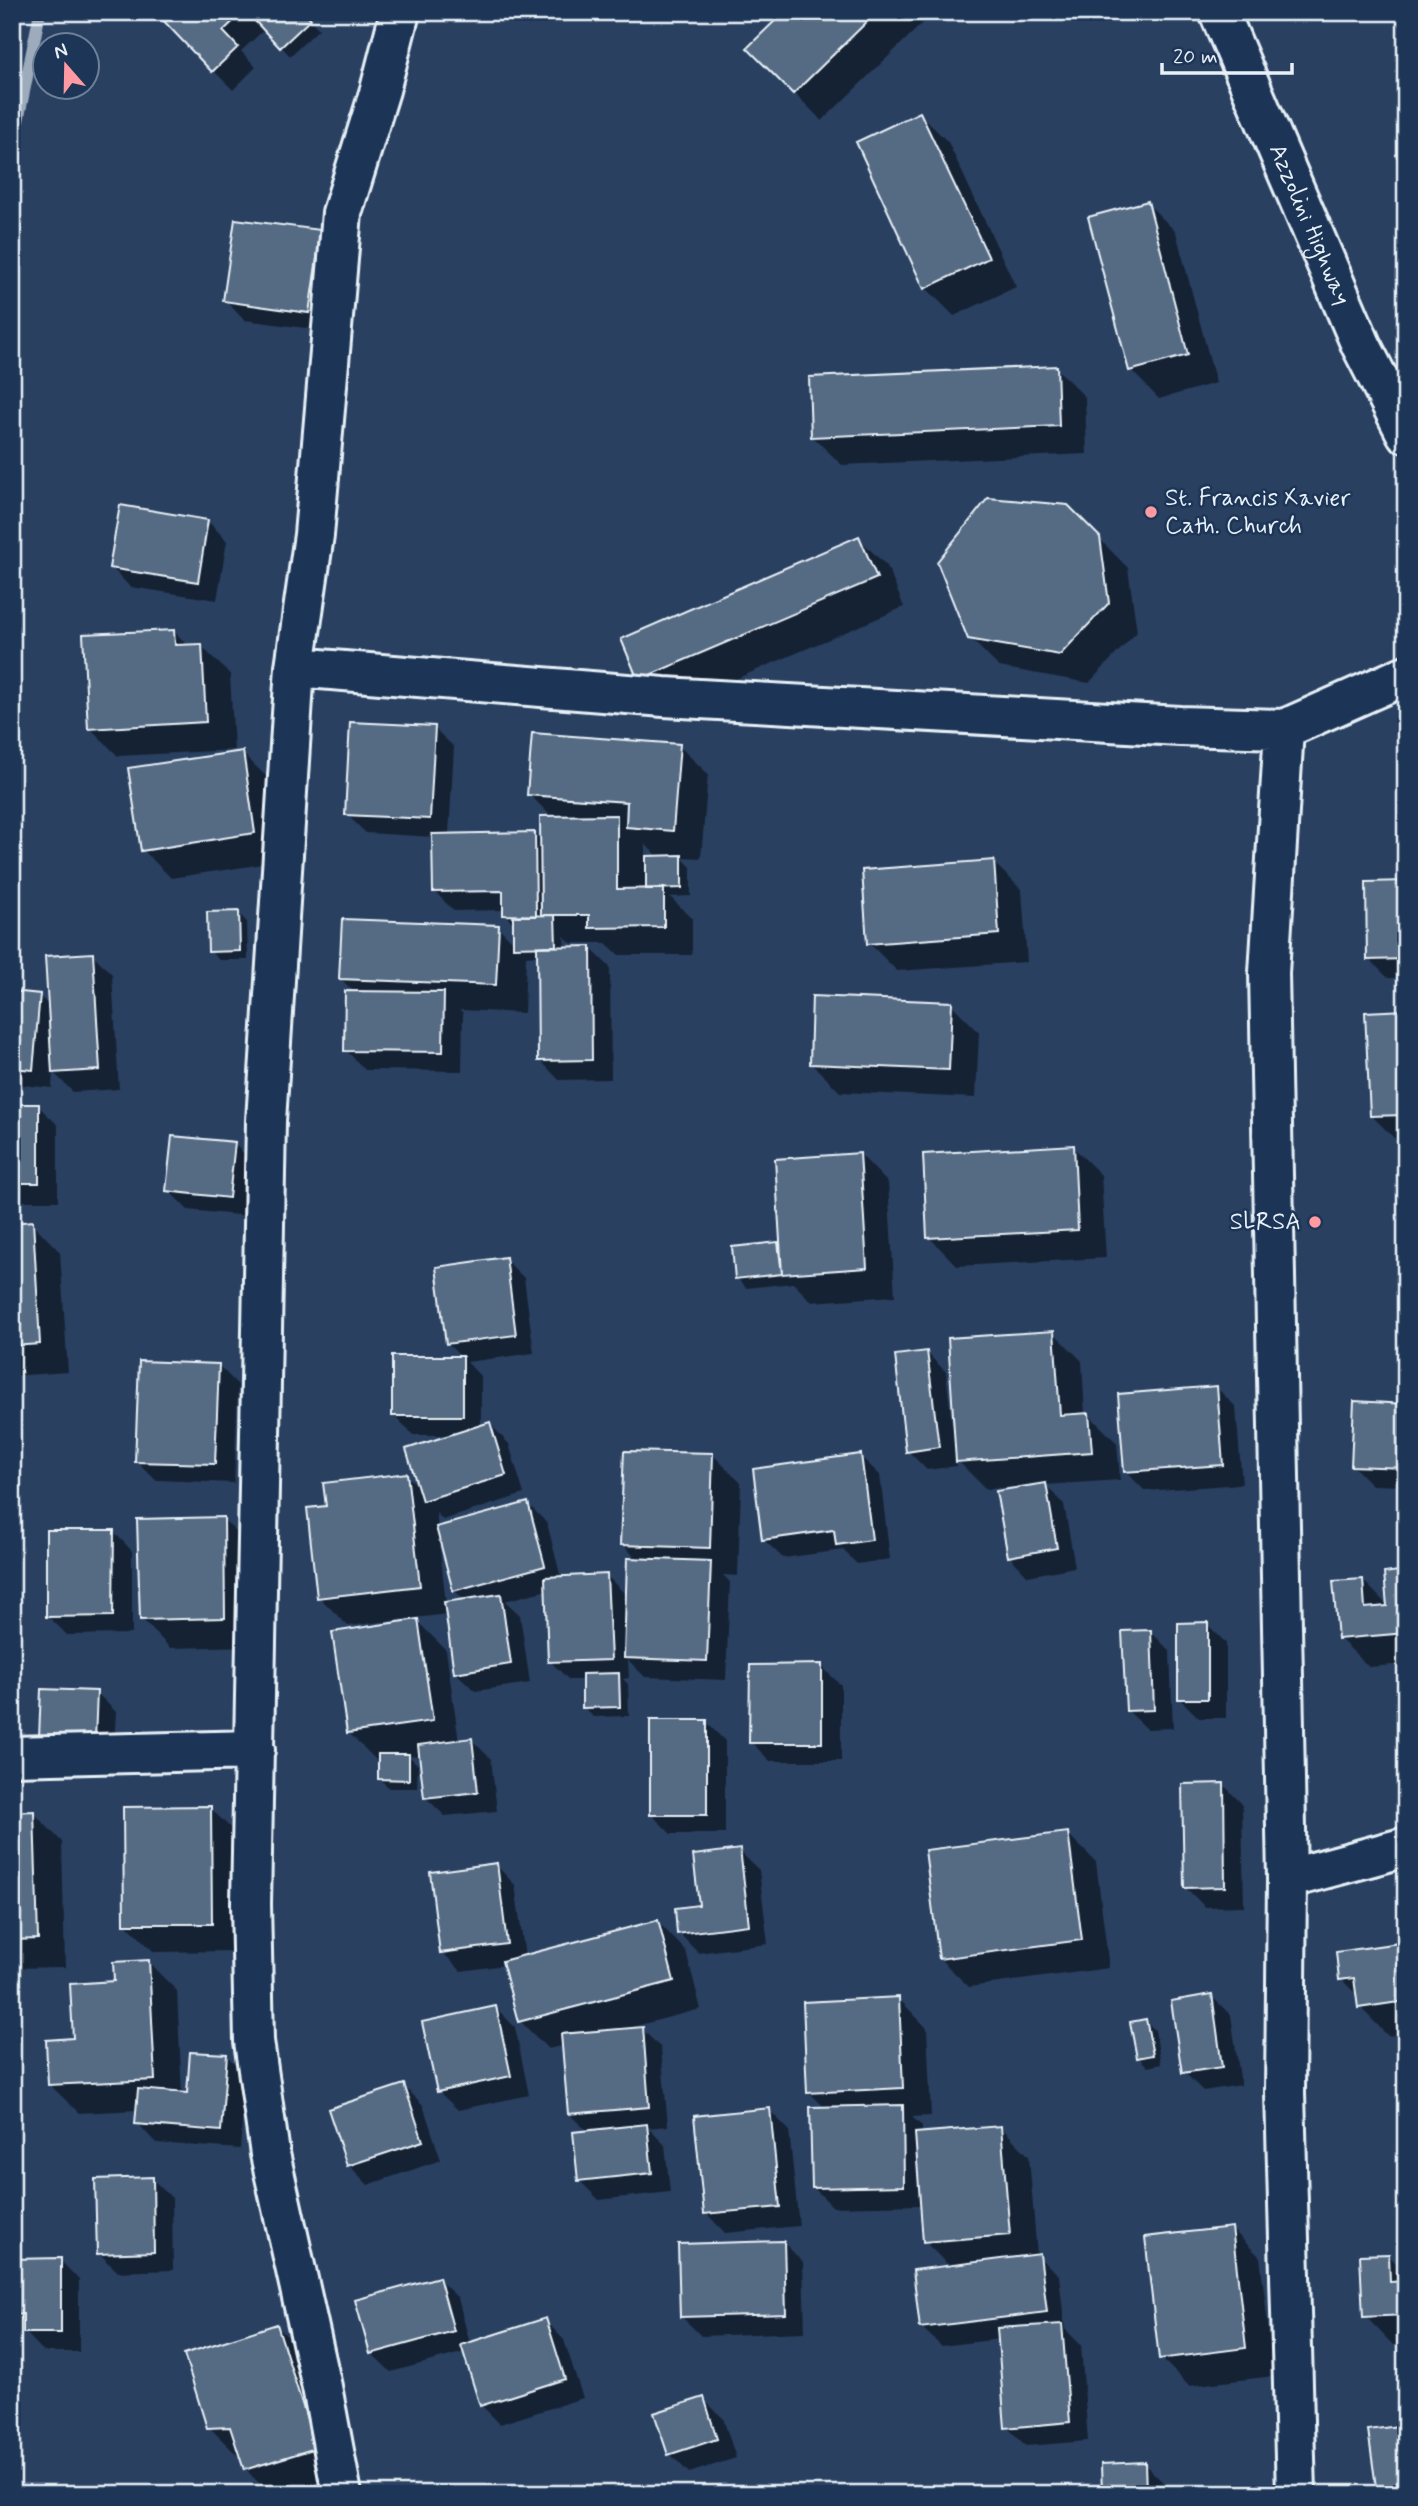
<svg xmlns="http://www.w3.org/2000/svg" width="1418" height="2506" viewBox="0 0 1418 2506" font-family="Mynerve,sans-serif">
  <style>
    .shadow { fill: #0007; fill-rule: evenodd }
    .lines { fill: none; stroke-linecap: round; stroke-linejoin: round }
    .stream { stroke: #9dabbd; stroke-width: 12 }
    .building { fill: #556a83; stroke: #e8f1f8; stroke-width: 2 }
    .minor-casing { stroke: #e8f1f8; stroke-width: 44 }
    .primary-casing { stroke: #e8f1f8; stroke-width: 44 }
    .minor { stroke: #1d3557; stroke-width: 38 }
    .primary { stroke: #1d3557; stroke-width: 38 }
    .poi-dot { fill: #ff9aa2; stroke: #1d3557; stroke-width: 2.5 }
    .labels { text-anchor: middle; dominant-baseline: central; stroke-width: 5; stroke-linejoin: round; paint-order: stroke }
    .street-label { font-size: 24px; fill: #e8f1f8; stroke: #1d3557 }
    .poi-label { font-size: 24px; fill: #e8f1f8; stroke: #1d3557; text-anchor: start }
  </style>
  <rect width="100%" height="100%" fill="#294061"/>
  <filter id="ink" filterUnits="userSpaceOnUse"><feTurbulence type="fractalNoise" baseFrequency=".0143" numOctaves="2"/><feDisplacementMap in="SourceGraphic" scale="14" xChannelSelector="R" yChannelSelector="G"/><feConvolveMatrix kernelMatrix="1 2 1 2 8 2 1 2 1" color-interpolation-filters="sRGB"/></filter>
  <g filter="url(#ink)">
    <path class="shadow" d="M 168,12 L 303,12 L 319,29 L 290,56 L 265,29 L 241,51 L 256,67 L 233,90 L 213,70 Z
      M 786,12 L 934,12 L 822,121 L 750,48 Z
      M 920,114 L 948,142 L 1016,287 L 954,316 L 926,288 Z
      M 1147,203 L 1176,232 L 1216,383 L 1159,399 L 1131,370 Z
      M 320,232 L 339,251 L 328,331 L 244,320 L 225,300 Z
      M 1056,368 L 1085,397 L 1087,454 L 842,465 L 813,437 Z
      M 1067,506 L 1128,568 L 1137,632 L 1089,683 L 999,667 L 970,638 Z
      M 208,521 L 227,541 L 217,600 L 130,587 L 111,567 Z
      M 858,538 L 887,566 L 904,607 L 668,708 L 640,679 Z
      M 174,631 L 188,646 L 201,646 L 230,674 L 234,750 L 118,756 L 90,728 Z
      M 434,728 L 454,747 L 449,835 L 534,834 L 542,841 L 552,817 L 529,794 L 679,746 L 708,774 L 701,858 L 681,857 L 691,867 L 691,896 L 670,897 L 692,918 L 692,955 L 619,955 L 606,943 L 571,943 L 564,936 L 565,948 L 590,948 L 610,967 L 611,1079 L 559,1080 L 540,1060 L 539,955 L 526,956 L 524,1013 L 460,1010 L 463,1013 L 462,1071 L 365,1070 L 346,1050 L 355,993 L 340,978 L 498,927 L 514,943 L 514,924 L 505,915 L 505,910 L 454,911 L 434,891 L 434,837 L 366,833 L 346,814 ZM 645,844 L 658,857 L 645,857 Z
      M 242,753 L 271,781 L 283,861 L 171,878 L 143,850 Z
      M 993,862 L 1022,890 L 1027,962 L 897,971 L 869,943 Z
      M 1406,883 L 1406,978 L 1388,978 L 1369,959 Z
      M 238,913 L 247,922 L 248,960 L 219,960 L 210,951 Z
      M 92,954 L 112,974 L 119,1089 L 73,1092 L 53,1072 L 52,1088 L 12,1084 L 12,993 L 39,996 L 50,1006 Z
      M 951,1004 L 979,1032 L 976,1098 L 840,1092 L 812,1064 Z
      M 1406,1012 L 1406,1144 L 1400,1144 L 1372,1116 Z
      M 12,1106 L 38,1106 L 58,1125 L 58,1201 L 12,1201 Z
      M 234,1144 L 254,1163 L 248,1216 L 188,1210 L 168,1190 Z
      M 1073,1147 L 1101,1175 L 1106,1258 L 957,1266 L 929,1237 Z
      M 860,1154 L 888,1183 L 895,1296 L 812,1302 L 793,1283 L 746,1288 L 737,1278 L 778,1244 L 782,1248 Z
      M 32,1223 L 60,1252 L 68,1372 L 12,1376 L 12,1225 Z
      M 505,1259 L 524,1278 L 534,1353 L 467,1362 L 481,1377 L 481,1427 L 490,1424 L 509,1444 L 524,1494 L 443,1520 L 436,1513 L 438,1528 L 528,1504 L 547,1523 L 561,1578 L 607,1576 L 628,1597 L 638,1560 L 622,1544 L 713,1455 L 741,1483 L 738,1576 L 723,1575 L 730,1582 L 726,1680 L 645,1677 L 628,1660 L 629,1678 L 623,1679 L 628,1684 L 629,1716 L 593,1717 L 584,1707 L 583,1680 L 569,1680 L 550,1661 L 547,1590 L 505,1601 L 520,1615 L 530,1683 L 475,1691 L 455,1672 L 448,1614 L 348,1626 L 319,1597 L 328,1507 L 406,1475 L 420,1488 L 453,1435 L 413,1435 L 394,1415 L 462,1358 L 447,1343 ZM 441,1539 L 454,1590 L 465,1601 L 446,1604 L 439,1540 Z
      M 1053,1332 L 1082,1361 L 1085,1415 L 1089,1415 L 1117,1443 L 1120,1480 L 1045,1485 L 1064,1504 L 1075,1567 L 1028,1576 L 1009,1556 L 1013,1487 L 986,1489 L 956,1459 L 957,1466 L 927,1470 L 908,1451 L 927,1353 L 946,1372 L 952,1425 L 955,1425 Z
      M 219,1366 L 238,1385 L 234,1483 L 156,1480 L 136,1461 Z
      M 1217,1388 L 1236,1407 L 1242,1484 L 1145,1491 L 1125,1471 Z
      M 1406,1405 L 1406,1486 L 1372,1485 L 1353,1466 Z
      M 860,1456 L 880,1475 L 890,1559 L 857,1564 L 843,1550 L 783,1558 L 763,1539 Z
      M 223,1519 L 251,1547 L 253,1646 L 170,1648 L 142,1619 Z
      M 113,1531 L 132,1551 L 132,1634 L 67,1635 L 48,1616 Z
      M 1406,1572 L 1406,1664 L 1369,1667 L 1340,1639 L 1363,1580 L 1389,1607 Z
      M 417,1621 L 446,1650 L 459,1742 L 472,1740 L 491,1759 L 497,1811 L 445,1816 L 425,1797 L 421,1755 L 409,1756 L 418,1765 L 417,1788 L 389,1788 L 380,1779 L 380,1761 L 377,1761 L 349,1733 Z
      M 1207,1624 L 1226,1643 L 1226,1718 L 1199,1718 L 1180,1699 Z
      M 1151,1632 L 1170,1651 L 1173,1728 L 1147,1729 L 1127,1710 Z
      M 821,1666 L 841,1685 L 841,1761 L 770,1761 L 751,1742 Z
      M 97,1693 L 116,1712 L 113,1759 L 60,1757 Z
      M 706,1722 L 725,1741 L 725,1834 L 671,1834 L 652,1815 Z
      M 1223,1784 L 1242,1804 L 1244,1906 L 1205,1907 L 1186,1888 Z
      M 210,1808 L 239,1836 L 240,1951 L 154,1952 L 126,1924 Z
      M 34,1813 L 62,1842 L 65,1967 L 12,1968 L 12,1814 Z
      M 1067,1833 L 1096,1862 L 1109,1968 L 969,1987 L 940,1959 Z
      M 739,1851 L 759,1870 L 768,1944 L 698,1953 L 679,1933 L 701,1906 Z
      M 496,1865 L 515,1885 L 525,1957 L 658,1922 L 686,1951 L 701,2009 L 632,2027 L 633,2029 L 642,2029 L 661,2048 L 668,2126 L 648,2128 L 665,2145 L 670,2192 L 599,2200 L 580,2181 L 588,2132 L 569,2114 L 564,2045 L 548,2049 L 520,2021 L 505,1965 L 461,1971 L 442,1952 Z
      M 1406,1944 L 1406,2033 L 1388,2036 L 1360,2007 L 1358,1996 L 1341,1979 Z
      M 148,1962 L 177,1991 L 182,2094 L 188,2095 L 227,2056 L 246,2075 L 240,2149 L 156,2143 L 137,2123 L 138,2110 L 79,2113 L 50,2085 L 75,2040 L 116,1983 Z
      M 1211,1996 L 1231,2015 L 1241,2085 L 1203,2091 L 1184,2072 Z
      M 899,1999 L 927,2028 L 931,2116 L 912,2117 L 922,2126 L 922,2134 L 1001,2127 L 1029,2156 L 1037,2256 L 1059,2275 L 1065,2329 L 1081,2345 L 1088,2441 L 1026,2446 L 1007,2427 L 1000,2339 L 941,2346 L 921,2327 L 950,2267 L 925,2242 L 922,2205 L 833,2207 L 814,2188 L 825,2108 L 809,2092 Z
      M 496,2008 L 515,2027 L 529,2095 L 458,2110 L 438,2091 Z
      M 1145,2021 L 1155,2030 L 1161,2064 L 1148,2067 L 1138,2057 Z
      M 404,2086 L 423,2105 L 441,2160 L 368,2185 L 349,2165 Z
      M 769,2110 L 789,2130 L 799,2226 L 725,2233 L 706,2213 Z
      M 152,2179 L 172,2198 L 173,2270 L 118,2272 L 99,2253 Z
      M 1232,2229 L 1260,2257 L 1274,2376 L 1189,2386 L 1161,2358 Z
      M 783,2242 L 803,2262 L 805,2332 L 701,2336 L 682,2317 Z
      M 1388,2255 L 1406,2273 L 1406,2344 L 1393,2345 L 1365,2316 Z
      M 12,2260 L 60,2260 L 79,2280 L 79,2352 L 44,2352 L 26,2333 L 12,2333 Z
      M 438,2279 L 458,2298 L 470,2344 L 545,2320 L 564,2340 L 583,2398 L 500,2424 L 481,2405 L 465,2352 L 391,2372 L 371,2353 Z
      M 277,2326 L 305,2355 L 343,2476 L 286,2494 L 270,2494 L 245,2469 L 241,2456 L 238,2456 L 209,2427 Z
      M 703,2399 L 723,2418 L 736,2458 L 689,2473 L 670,2454 Z
      M 12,2461 L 19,2467 L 18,2494 L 12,2494 Z
      M 1144,2464 L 1164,2483 L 1164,2494 L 1104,2494 Z"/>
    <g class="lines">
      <path class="stream" d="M 12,151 L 40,12"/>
    </g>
    <path class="building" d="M 165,12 L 243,12 L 223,31 L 238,47 L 212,72 L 160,17 Z
      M 265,12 L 305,12 L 311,19 L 280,48 L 255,21 Z
      M 784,12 L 877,12 L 793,94 L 747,48 Z
      M 920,112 L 989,258 L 924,289 L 856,142 Z
      M 1406,150 L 1406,171 L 1396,155 Z
      M 1148,201 L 1188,355 L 1129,371 L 1088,217 Z
      M 235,219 L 321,230 L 309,313 L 223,301 Z
      M 1057,366 L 1059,426 L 811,437 L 809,377 Z
      M 988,498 L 1068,505 L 1100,537 L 1109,603 L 1060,655 L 968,639 L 937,562 Z
      M 120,505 L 208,520 L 198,582 L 109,568 Z
      M 859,536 L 877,578 L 638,680 L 621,639 Z
      M 174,630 L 175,645 L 202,644 L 206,722 L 88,729 L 83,634 Z
      M 350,722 L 435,726 L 430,819 L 345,815 Z
      M 532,733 L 680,744 L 673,831 L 626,827 L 627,802 L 527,795 Z
      M 243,751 L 255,833 L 141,851 L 128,768 Z
      M 617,815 L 617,889 L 664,888 L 664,927 L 589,928 L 589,915 L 541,915 L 540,816 Z
      M 535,832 L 536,916 L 503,915 L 503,891 L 433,892 L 432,834 Z
      M 682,855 L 682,888 L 646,889 L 646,856 Z
      M 994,860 L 999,934 L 867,944 L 862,870 Z
      M 1406,881 L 1406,959 L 1367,960 L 1366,882 Z
      M 239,911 L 240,951 L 208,952 L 207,912 Z
      M 555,915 L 556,946 L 513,947 L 513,916 Z
      M 342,919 L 499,925 L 496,985 L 339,979 Z
      M 591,946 L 592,1060 L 538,1061 L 537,947 Z
      M 93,953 L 100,1070 L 52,1073 L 45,956 Z
      M 12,991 L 40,994 L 33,1070 L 12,1068 Z
      M 345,991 L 444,992 L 443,1052 L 344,1051 Z
      M 812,996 L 952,1002 L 949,1070 L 810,1064 Z
      M 1406,1010 L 1406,1115 L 1370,1116 L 1365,1012 Z
      M 12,1104 L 39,1104 L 39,1183 L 12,1183 Z
      M 172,1136 L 235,1142 L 229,1198 L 166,1191 Z
      M 1074,1145 L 1078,1230 L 927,1238 L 923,1154 Z
      M 860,1153 L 867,1268 L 782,1274 L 775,1159 Z
      M 33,1221 L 40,1344 L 12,1346 L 12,1223 Z
      M 778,1242 L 782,1274 L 735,1279 L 732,1247 Z
      M 506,1257 L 516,1335 L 446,1344 L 436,1267 Z
      M 1054,1331 L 1060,1415 L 1089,1413 L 1092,1452 L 956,1462 L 948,1338 Z
      M 927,1351 L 939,1447 L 906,1452 L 895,1355 Z
      M 392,1356 L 463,1356 L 463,1416 L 392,1416 Z
      M 139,1361 L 219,1364 L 215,1464 L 135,1462 Z
      M 1217,1386 L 1223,1465 L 1124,1472 L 1118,1394 Z
      M 1354,1401 L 1406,1404 L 1406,1468 L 1351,1466 Z
      M 490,1422 L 506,1475 L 422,1501 L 406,1449 Z
      M 624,1451 L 713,1453 L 710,1548 L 620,1545 Z
      M 861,1454 L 872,1540 L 836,1545 L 834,1530 L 762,1540 L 753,1469 Z
      M 407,1473 L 420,1586 L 317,1598 L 307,1508 L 326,1506 L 323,1483 Z
      M 1046,1483 L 1057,1548 L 1008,1557 L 996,1491 Z
      M 528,1502 L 545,1566 L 453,1591 L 436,1527 Z
      M 224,1517 L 225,1618 L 140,1620 L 137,1519 Z
      M 46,1530 L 114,1530 L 113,1616 L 46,1617 Z
      M 627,1558 L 711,1561 L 707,1661 L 624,1658 Z
      M 1406,1570 L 1406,1633 L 1338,1639 L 1333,1581 L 1363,1579 L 1365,1608 L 1387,1606 L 1384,1573 Z
      M 607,1574 L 611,1660 L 548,1662 L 545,1577 Z
      M 501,1594 L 511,1664 L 454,1673 L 444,1602 Z
      M 418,1619 L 433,1721 L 347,1733 L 332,1632 Z
      M 1208,1622 L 1208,1699 L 1178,1699 L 1178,1623 Z
      M 1151,1630 L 1154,1710 L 1126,1711 L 1122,1631 Z
      M 822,1664 L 822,1743 L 749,1743 L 750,1665 Z
      M 619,1673 L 620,1707 L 582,1708 L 582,1674 Z
      M 41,1689 L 97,1691 L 95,1740 L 39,1738 Z
      M 650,1720 L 707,1720 L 707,1815 L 650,1815 Z
      M 472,1738 L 478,1792 L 424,1798 L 418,1745 Z
      M 378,1754 L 409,1754 L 409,1780 L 378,1779 Z
      M 1224,1783 L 1225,1887 L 1184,1888 L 1182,1784 Z
      M 211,1806 L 212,1924 L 124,1924 L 123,1807 Z
      M 34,1811 L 38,1939 L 12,1940 L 12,1812 Z
      M 1068,1832 L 1082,1940 L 939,1959 L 925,1850 Z
      M 740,1849 L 749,1925 L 677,1934 L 675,1908 L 699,1905 L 693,1855 Z
      M 497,1863 L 507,1944 L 440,1953 L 430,1872 Z
      M 658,1920 L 674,1981 L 518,2022 L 502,1961 Z
      M 1406,1942 L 1406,2001 L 1358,2008 L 1354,1978 L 1339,1980 L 1336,1952 Z
      M 149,1960 L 155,2080 L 48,2085 L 46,2040 L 73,2038 L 70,1984 L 114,1981 L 113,1962 Z
      M 1212,1994 L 1222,2067 L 1182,2073 L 1171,2001 Z
      M 899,1997 L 903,2088 L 807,2093 L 803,2002 Z
      M 496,2006 L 511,2076 L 437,2092 L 422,2022 Z
      M 1146,2019 L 1153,2055 L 1137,2058 L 1130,2022 Z
      M 643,2027 L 649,2107 L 568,2114 L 561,2034 Z
      M 190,2052 L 227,2054 L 221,2131 L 135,2124 L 138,2089 L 187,2093 Z
      M 404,2084 L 423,2141 L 347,2166 L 328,2109 Z
      M 903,2105 L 904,2186 L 812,2188 L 810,2107 Z
      M 770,2108 L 780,2207 L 704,2214 L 694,2116 Z
      M 647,2124 L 652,2173 L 578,2181 L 573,2132 Z
      M 1001,2126 L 1010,2235 L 923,2242 L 915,2133 Z
      M 153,2177 L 154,2252 L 97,2254 L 95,2179 Z
      M 1232,2227 L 1246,2348 L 1159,2359 L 1145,2237 Z
      M 784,2241 L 786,2314 L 680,2317 L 678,2244 Z
      M 1040,2254 L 1047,2312 L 920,2328 L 913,2270 Z
      M 1389,2254 L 1390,2282 L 1406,2281 L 1406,2315 L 1363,2317 L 1360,2255 Z
      M 61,2258 L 61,2333 L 23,2333 L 23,2314 L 12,2314 L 12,2259 Z
      M 439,2277 L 454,2331 L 370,2354 L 355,2300 Z
      M 546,2318 L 565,2379 L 480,2406 L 461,2345 Z
      M 277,2324 L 316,2448 L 244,2470 L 230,2427 L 207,2428 L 184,2354 Z
      M 1062,2324 L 1070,2422 L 1005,2428 L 997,2328 Z
      M 704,2397 L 717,2439 L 668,2455 L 654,2413 Z
      M 1406,2425 L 1406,2494 L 1377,2494 L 1368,2430 Z
      M 1145,2462 L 1146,2494 L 1102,2494 L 1101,2464 Z"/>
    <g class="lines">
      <g class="minor-casing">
        <path id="minor" d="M 295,667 L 664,697 L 1180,726 L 1284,729 L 1406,675
          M 1284,729 L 1269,973 L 1287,1879 L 1285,2093 L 1296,2494
          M 12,1756 L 255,1750
          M 1287,1879 L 1406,1847
          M 342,2494 L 322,2387 L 270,2154 L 254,2041 L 251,1904 L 266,1121 L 295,667 L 314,535 L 342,213 L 380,90 L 400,12"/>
      </g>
      <g class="primary-casing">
        <g id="primary">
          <path id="s1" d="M 1219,12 L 1361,345 L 1406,433"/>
        </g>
      </g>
      <use href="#minor" class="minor"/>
      <use href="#primary" class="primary"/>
    </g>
  </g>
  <g class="poi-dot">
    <circle cx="1151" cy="512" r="7"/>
    <circle cx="1315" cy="1222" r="7"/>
  </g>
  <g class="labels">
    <g class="street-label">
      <text stroke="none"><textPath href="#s1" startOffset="231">Azzolini Highway</textPath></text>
    </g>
    <g class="poi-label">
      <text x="1165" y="498">St. Francis Xavier<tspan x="1165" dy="28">Cath. Church</tspan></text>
      <text x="1301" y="1222" text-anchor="end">SLRSA</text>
    </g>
  </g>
  <rect width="1418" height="2506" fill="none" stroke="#1d3557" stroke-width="42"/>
  <rect x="21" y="21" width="1376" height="2464" fill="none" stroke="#e8f1f8" stroke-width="2.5" filter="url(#ink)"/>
  <g transform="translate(66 66) rotate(340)"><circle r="33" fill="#1d3557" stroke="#6e8097" stroke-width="2"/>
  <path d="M0-5L12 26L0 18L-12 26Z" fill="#ff9aa2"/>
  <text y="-10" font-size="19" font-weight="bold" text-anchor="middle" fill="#e8f1f8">N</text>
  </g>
  <path d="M1162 63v10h130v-10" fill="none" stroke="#e8f1f8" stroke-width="3.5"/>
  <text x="1173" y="63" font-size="21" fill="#e8f1f8" stroke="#1d3557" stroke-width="5" paint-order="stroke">20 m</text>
</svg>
